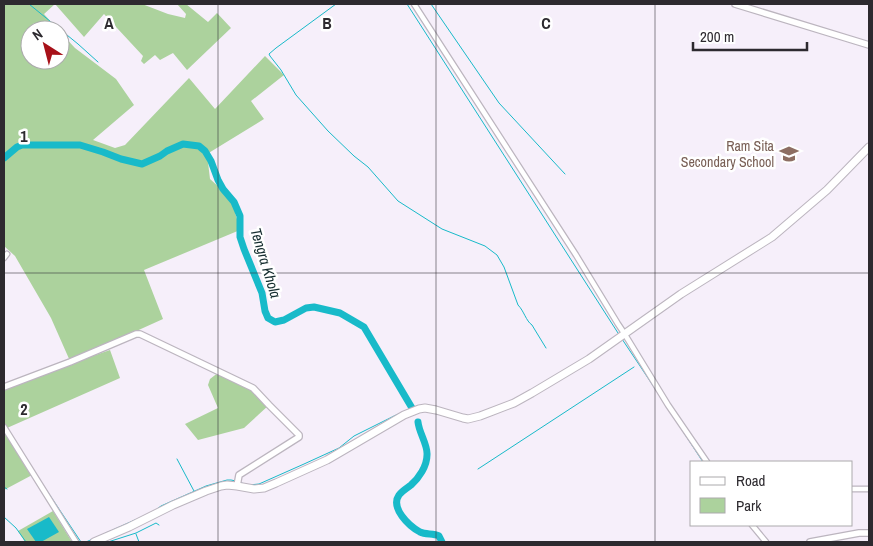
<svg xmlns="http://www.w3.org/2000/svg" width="873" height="546" viewBox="0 0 873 546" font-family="'Archivo Narrow',sans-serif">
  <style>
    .green { fill: #acd29d }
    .water { fill: #18bac9 }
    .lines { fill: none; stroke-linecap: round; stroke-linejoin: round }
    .stream { stroke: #18bac9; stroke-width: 1 }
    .river { stroke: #18bac9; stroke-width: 7 }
    .minor-casing { stroke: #bcb5bf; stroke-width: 7 }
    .tertiary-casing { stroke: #bcb5bf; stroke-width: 8 }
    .primary-casing { stroke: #bcb5bf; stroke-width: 9 }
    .minor { stroke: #fff; stroke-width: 4.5 }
    .tertiary { stroke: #fff; stroke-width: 5.5 }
    .primary { stroke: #fff; stroke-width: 7 }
    .grid { fill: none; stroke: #2d2a2f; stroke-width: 1; stroke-opacity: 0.55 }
    .labels { text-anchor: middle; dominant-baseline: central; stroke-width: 5; stroke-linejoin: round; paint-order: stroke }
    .education-label { font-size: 14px; fill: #785e54; stroke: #fff; text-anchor: end }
    .water-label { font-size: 15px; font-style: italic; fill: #172f31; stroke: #fff }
    .grid-label { font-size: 16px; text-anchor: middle; font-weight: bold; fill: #2d2a2f; stroke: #fff; stroke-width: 5; stroke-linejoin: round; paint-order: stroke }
  </style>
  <rect width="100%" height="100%" fill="#f6effa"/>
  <path class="green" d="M 4,4 L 142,4 L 168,14 L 185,18 L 186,14 L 177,4 L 186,4 L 208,22 L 217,13 L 231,28 L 187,70 L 173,53 L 160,60 L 155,55 L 144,64 L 141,61 L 143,56 L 104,14 L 84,37 L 55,4 L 44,14 L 58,30 L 30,30 L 30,60 L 60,60 L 60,32 L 75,48 L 116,79 L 134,105 L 93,140 L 115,148 L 125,145 L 189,78 L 215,109 L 265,56 L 284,75 L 251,101 L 264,119 L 207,154 L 210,179 L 231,198 L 240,230 L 144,270 L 163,319 L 70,361 L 51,318 L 15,256 L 4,246 Z
    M 110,350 L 120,378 L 7,428 L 4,424 L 4,388 L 35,376 Z
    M 219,372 L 253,388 L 269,405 L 244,428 L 198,440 L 185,424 L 218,408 L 208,385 L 210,379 Z
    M 4,429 L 34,474 L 4,490 Z
    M 53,511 L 72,542 L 25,542 L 18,531 Z"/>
  <path class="water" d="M 49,517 L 59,532 L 41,542 L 36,542 L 27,529 Z"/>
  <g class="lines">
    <path class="stream" d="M 29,4 L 78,44 L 98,62
      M 336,4 L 276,48 L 269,54 L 270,56 L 281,70 L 296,95 L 328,131 L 354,156 L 368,167 L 398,201 L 442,229 L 485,246 L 497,255 L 504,267 L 518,305 C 524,311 526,321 532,325 L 535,330 L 546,348
      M 407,4 L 618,333
      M 431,4 L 499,103 L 565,174
      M 622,339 L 664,402
      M 669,410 L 703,462
      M 177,459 L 194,491
      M 478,469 L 634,367
      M 41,482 L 81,542
      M 241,483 L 249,485 L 259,484 L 304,464 L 339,448 L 354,436 L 394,416 L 412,408
      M 4,487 L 7,489
      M 157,509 L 161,506 L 206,486 L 227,480 L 231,480 L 236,481
      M 4,517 L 16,528 L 26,542
      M 754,531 L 763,542
      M 136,534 L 139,542
      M 86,542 L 135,520
      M 108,542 L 136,533 L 156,523 L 159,525"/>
    <path class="river" d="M 4,158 L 17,147 L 22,145 L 80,145 L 103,152 L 121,159 L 142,164 L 160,156 L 167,151 L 183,144 L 199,146 L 205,151 L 211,161 L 218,180 L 223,189 L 234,202 L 240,216 L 240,237 L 244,249 L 262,293 L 265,311 L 268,318 L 275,322 L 284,320 L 306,308 L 314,307 L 340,313 L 364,327 L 412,408
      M 418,422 C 419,433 428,445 427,455 C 427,466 419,478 411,485 C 407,488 402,491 399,495 C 390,508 409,526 420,532 C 426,535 433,533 439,536 L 442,542"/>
    <g class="minor-casing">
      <path id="minor" d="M 414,4 L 576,255 L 618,324 L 624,333 L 668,405 L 707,462
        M 4,258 L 7,254
        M 4,427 L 76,542
        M 852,489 L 869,489
        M 752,525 L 766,542"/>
    </g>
    <g class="tertiary-casing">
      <path id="tertiary" d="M 735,4 L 869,45
        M 4,387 L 70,362 L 136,334 L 140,334 L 253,388 L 269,405 L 299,435 L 299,437 L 239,475 L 237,486
        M 810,542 L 859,533 L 869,533"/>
    </g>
    <g class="primary-casing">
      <path id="primary" d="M 94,542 L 129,527 L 173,505 L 206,491 L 221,486 L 227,485 L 237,486 L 254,489 L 264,488 L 276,483 L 327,460 L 404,415 L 419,409 L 425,408 L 436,410 L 463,418 L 468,419 L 480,416 L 514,403 L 532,393 L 589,359 L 681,294 L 772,237 L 827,190 L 869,147"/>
    </g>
    <use href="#minor" class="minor"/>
    <use href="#tertiary" class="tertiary"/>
    <use href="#primary" class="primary"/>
  </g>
  <path class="grid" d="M 218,4 L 218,542M 436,4 L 436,542M 655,4 L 655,542M 4,273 L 869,273"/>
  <defs>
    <g id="school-bare" transform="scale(1.5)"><path d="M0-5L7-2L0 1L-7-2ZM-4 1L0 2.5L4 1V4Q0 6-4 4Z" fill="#8d6e63" stroke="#fff" stroke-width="2.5" paint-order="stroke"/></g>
  </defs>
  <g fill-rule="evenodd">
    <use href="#school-bare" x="789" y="154"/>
  </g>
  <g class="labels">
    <g class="education-label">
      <text x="774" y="146">Ram Sita<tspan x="774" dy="16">Secondary School</tspan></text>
    </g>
    <g class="water-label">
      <text transform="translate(266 263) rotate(73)">Tengra Khola</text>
    </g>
  </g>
  <g class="grid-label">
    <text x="109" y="29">A</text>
    <text x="327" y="29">B</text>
    <text x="546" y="29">C</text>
    <text x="24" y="142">1</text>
    <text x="24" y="415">2</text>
  </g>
  <rect width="873" height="546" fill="none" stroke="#2d2a2f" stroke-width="10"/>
  <rect x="690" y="461" width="162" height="65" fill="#ffffff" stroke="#abaaac"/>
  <rect x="700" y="477" width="25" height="8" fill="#ffffff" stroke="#abaaac"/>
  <text x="736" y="486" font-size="15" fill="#2d2a2f">Road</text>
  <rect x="700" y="498" width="25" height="15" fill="#acd29d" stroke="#abaaac"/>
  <text x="736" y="511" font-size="15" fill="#2d2a2f">Park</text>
  <g transform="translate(45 45) rotate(324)"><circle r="24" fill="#ffffff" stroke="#abaaac"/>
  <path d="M0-4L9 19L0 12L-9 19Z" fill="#a71119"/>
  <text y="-8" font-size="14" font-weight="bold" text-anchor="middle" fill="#2d2a2f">N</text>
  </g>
  <path d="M693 42v8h114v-8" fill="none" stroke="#2d2a2f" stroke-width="2.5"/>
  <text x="700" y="42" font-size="15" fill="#2d2a2f" stroke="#ffffff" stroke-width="4" paint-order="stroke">200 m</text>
</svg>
